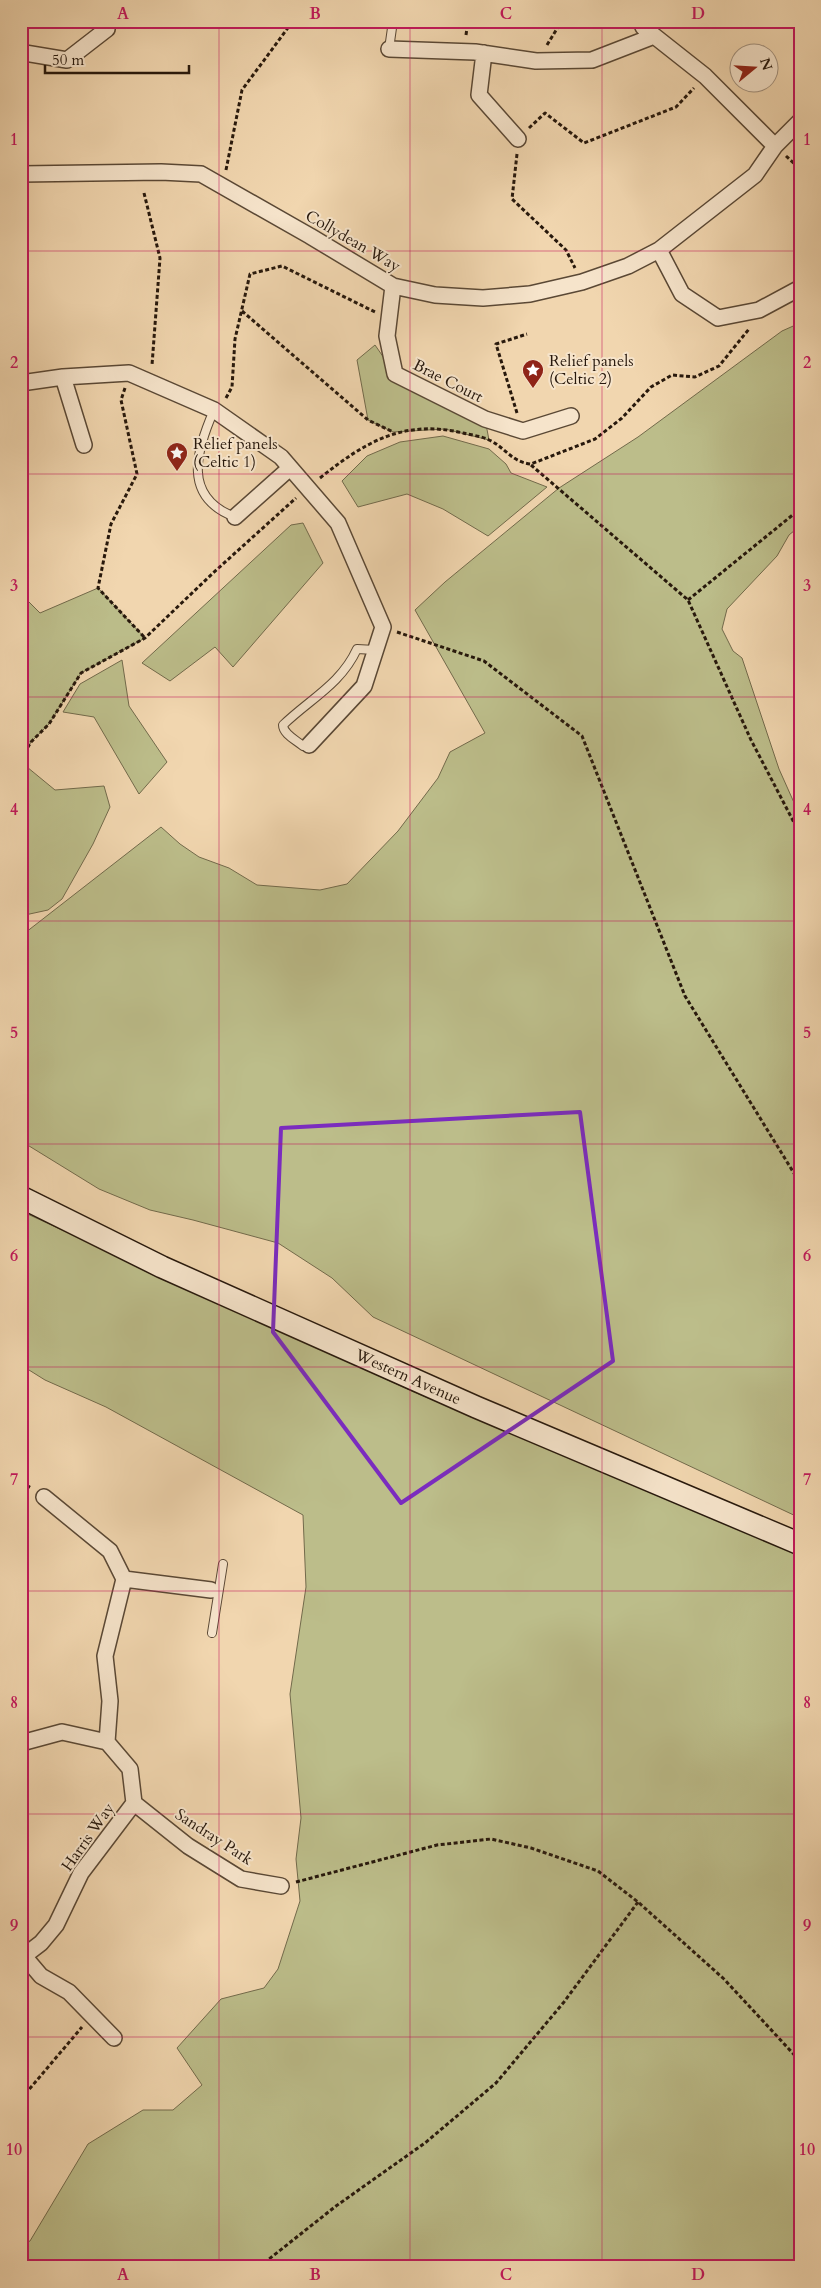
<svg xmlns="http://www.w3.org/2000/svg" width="821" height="2288" viewBox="0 0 821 2288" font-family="Cardo,serif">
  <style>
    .green { fill: #bcbd8a; stroke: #726a4b }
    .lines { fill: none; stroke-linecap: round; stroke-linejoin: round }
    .lane-casing { stroke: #5a4835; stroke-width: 10 }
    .street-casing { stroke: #5a4835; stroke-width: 18 }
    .secondary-casing { stroke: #27180c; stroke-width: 24 }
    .path { stroke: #27180c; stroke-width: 3; stroke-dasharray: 4 2.5; stroke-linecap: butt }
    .lane { stroke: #f6e4cb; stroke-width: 8 }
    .street { stroke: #f6e4cb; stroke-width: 15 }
    .secondary { stroke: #f6e4cb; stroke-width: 21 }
    .marked { fill: none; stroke: #7b2cbf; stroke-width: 4; stroke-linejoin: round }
    .grid { fill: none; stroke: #c2185b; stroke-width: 1; stroke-opacity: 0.55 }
    .labels { text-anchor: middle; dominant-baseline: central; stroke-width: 4; stroke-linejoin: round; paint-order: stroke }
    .street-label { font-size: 16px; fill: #27180c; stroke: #f6e4cb }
    .poi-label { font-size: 16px; fill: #27180c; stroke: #f6e4cb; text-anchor: start }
    .neatline { fill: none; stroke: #c2185b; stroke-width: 2 }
    .grid-label { font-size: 16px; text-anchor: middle; font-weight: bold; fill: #c2185b }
  </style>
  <rect width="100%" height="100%" fill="#f1d6af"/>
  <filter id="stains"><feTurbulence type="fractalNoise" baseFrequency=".004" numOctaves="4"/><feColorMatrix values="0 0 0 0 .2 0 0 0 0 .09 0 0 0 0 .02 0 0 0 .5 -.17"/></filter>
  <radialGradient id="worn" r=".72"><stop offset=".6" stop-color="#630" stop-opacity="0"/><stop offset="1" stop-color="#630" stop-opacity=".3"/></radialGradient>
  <path class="green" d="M 800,323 L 800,526 L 789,535 L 777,556 L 727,609 L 722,629 L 733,651 L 742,658 L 779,769 L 800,816 L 800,1518 L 373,1317 L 332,1278 L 278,1243 L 193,1220 L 150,1210 L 99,1189 L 21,1141 L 21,936 L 161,827 L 180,844 L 199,857 L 229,868 L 257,885 L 320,890 L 347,884 L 398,831 L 438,778 L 450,752 L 485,733 L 415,610 L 445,582 L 559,488 L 638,437 L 782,331 Z
    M 375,345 L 395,374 L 485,419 L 489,440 L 445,429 L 393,432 L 368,420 L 357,360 Z
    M 443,436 L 489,449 L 506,464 L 511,473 L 547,487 L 488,536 L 443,509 L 407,494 L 358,507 L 342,481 L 367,456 L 400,442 Z
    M 303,523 L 323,563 L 233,667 L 215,647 L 170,681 L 142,663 L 291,525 Z
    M 98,588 L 145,638 L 81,673 L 49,724 L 31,742 L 21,759 L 21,594 L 40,613 Z
    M 122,660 L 129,706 L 167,762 L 139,794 L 94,717 L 63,712 L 80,684 Z
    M 27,767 L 55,790 L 104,786 L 110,807 L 93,844 L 62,899 L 48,910 L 25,915 L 21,910 L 21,777 Z
    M 21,1211 L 414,1392 L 800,1553 L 800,2267 L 21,2267 L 21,2245 L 30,2241 L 88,2144 L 143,2110 L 173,2110 L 202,2085 L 177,2048 L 221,1999 L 264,1988 L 278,1969 L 300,1901 L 296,1859 L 301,1818 L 290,1694 L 306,1587 L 303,1515 L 106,1407 L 45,1380 L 21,1365 Z"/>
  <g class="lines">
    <g class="lane-casing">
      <path id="lane" d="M 389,49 L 393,21
        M 214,410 C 196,451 182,497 235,517
        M 309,745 L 303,746 C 296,740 283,734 283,725 C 310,699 341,684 357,649 L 375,650
        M 212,1633 L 223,1564"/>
    </g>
    <g class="street-casing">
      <path id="street" d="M 641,21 L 643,27 L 705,76 L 775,146
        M 21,49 L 25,53 L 67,60 L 107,29 L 106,21
        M 389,49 L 475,52 L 536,61 L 592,60 L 654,36
        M 484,53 L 479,95 L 518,139
        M 21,174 L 161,172 L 201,174 L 310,236 L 393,286 L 435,295 L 483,298 L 530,294 L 582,282 L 628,266 L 659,250 L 755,175 L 775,146 L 800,121
        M 659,250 L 682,294 L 718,318 L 759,310 L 800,288
        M 393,286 L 387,336 L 395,374 L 485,419 L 523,431 L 571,416
        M 63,377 L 84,445
        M 21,383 L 63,377 L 129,373 L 214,410 L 281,457 L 338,523 L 383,627 L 364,686 L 309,745
        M 235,517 L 290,468
        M 44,1497 L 110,1551 L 124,1579
        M 124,1579 L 211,1590
        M 21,1741 L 25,1742 L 62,1732 L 107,1742
        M 134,1803 L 188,1846 L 241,1879 L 281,1886
        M 21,1956 L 24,1956 L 41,1943 L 56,1925 L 81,1873 L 134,1803 L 130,1769 L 107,1742 L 110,1701 L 105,1656 L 124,1579
        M 24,1956 L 41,1976 L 69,1992 L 114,2038"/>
    </g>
    <g class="secondary-casing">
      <path id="secondary" d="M 21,1197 L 162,1267 L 476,1407 L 800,1544"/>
    </g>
    <path class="path" d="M 466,35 L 468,21
      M 547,45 L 558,27 L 556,21
      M 529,128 L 545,113 L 584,143 L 676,107 L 694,88
      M 517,154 L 512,199 L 566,250 L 575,268
      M 786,156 L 800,169
      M 226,170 L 242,90 L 293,21
      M 144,193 L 160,258 L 152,365
      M 242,311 L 368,420 L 393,432
      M 125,388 L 121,400 L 137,474 L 111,524 L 98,588 L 145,638
      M 226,398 L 232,387 L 235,339 L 250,274 L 282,266 L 375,312
      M 517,413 L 496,344 L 527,334
      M 531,465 L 688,600 L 751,740 L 800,834
      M 320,478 C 365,442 403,419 463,433 C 471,435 481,436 489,440 C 505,447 511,462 531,464 L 595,439 L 622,418 L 651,387 L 672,375 L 695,377 L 719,366 L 749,329
      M 688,600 L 800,509
      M 397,632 L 484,661 L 582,736 L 685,996 L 800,1183
      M 21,759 L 31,742 L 49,724 L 81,673 L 145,638 L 213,573 L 296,498
      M 21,1482 L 31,1488
      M 296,1882 L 437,1845 L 491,1839 L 531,1848 L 598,1871 L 638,1902 L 724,1979 L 800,2061
      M 21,2099 L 82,2027
      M 259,2267 L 336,2206 L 425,2143 L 496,2083 L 564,2002 L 638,1902"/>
    <use href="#lane" class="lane"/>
    <use href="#street" class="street"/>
    <use href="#secondary" class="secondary"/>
  </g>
  <path class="marked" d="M 580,1112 L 613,1361 L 401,1503 L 273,1332 L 281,1128 Z"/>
  <path class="grid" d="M 219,21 L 219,2267M 410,21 L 410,2267M 602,21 L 602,2267M 21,251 L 800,251M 21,474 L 800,474M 21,697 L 800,697M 21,921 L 800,921M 21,1144 L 800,1144M 21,1367 L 800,1367M 21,1591 L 800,1591M 21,1814 L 800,1814M 21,2037 L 800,2037"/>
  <defs>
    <g id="sight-pin" transform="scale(1.125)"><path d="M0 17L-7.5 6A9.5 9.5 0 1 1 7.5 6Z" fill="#8f2418" stroke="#f6e4cb"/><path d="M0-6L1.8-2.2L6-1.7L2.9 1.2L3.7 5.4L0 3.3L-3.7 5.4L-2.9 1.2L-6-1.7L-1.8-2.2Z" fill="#fff"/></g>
  </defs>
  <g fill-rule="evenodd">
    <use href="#sight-pin" x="533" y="370"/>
    <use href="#sight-pin" x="177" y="453"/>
  </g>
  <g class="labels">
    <g class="street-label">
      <text transform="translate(353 241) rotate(30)">Collydean Way</text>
      <text transform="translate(448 381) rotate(27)">Brae Court</text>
      <text transform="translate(408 1377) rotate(24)">Western Avenue</text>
      <text transform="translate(88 1837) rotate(-55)">Harris Way</text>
      <text transform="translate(214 1837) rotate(33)">Sandray Park</text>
    </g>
    <g class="poi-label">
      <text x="549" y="361">Relief panels<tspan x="549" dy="18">(Celtic 2)</tspan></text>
      <text x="193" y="444">Relief panels<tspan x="193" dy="18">(Celtic 1)</tspan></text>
    </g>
  </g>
  <rect width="821" height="2288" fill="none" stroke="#f1d6af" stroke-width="55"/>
  <g transform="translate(754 68) rotate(72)"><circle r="24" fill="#f6e4cb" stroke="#a3927f"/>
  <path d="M0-4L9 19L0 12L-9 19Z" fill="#8f2418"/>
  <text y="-8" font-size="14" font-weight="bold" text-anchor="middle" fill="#27180c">N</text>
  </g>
  <path d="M45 65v8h144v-8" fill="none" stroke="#27180c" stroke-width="2.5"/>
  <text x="52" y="65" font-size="15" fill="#27180c" stroke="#f6e4cb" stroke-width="4" paint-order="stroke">50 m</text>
  <rect x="28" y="28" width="766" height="2232" class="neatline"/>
  <g class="grid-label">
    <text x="123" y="19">A</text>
    <text x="315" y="19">B</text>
    <text x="506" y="19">C</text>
    <text x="698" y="19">D</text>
    <text x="14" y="145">1</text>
    <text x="807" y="145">1</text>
    <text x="14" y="368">2</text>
    <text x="807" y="368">2</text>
    <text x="14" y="591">3</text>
    <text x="807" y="591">3</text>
    <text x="14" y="815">4</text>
    <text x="807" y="815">4</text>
    <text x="14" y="1038">5</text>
    <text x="807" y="1038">5</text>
    <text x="14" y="1261">6</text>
    <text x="807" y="1261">6</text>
    <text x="14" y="1485">7</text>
    <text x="807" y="1485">7</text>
    <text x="14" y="1708">8</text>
    <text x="807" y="1708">8</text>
    <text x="14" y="1931">9</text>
    <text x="807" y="1931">9</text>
    <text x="14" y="2155">10</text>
    <text x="807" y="2155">10</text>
    <text x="123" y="2280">A</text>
    <text x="315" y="2280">B</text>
    <text x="506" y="2280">C</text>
    <text x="698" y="2280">D</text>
  </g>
  <rect width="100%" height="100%" filter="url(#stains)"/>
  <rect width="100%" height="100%" fill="url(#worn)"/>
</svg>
